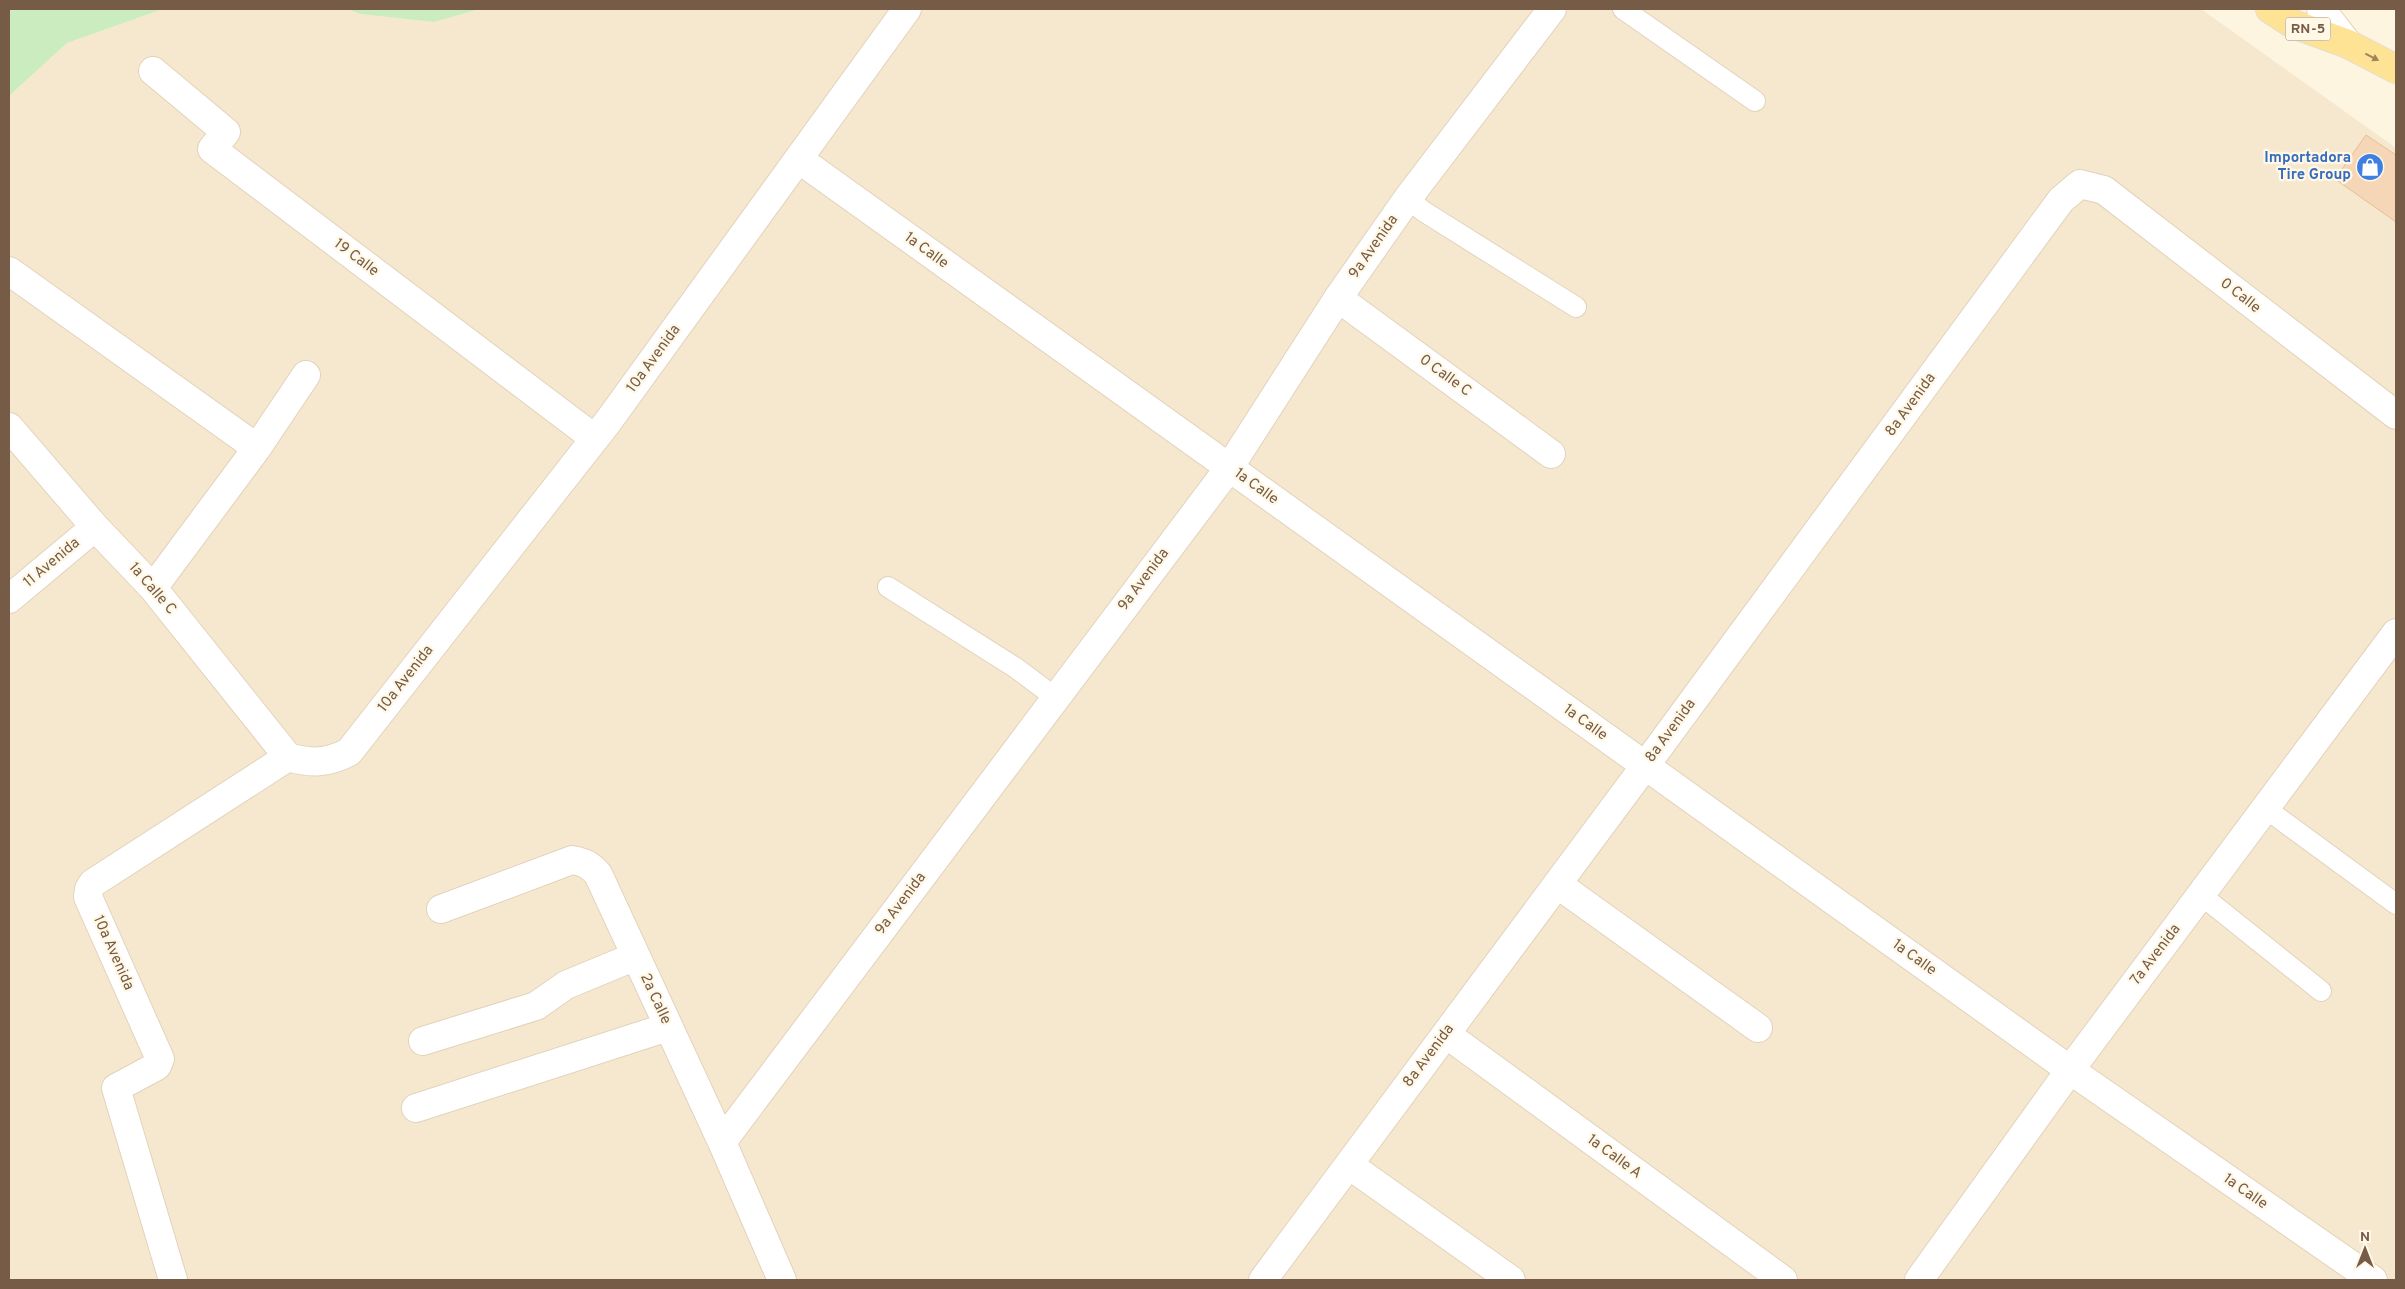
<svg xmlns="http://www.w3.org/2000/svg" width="2405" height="1289" viewBox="0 0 2405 1289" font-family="Overpass,sans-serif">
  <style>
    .residential { fill: #f6e8ce }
    .green { fill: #cbecbe }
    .building { fill: #f5d6b6; stroke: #e8be95 }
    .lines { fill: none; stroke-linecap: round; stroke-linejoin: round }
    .service-casing { stroke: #e2d2bb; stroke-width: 22 }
    .minor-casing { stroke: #e2d2bb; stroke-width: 30 }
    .secondary-casing { stroke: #e8d4b9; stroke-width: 30 }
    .primary-casing { stroke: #e1dbd6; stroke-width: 30 }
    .service { stroke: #fff; stroke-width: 20 }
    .minor { stroke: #fff; stroke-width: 28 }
    .secondary { stroke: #fff; stroke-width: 28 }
    .primary { stroke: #ffe395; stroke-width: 28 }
    .oneway { fill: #9f845e }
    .labels { text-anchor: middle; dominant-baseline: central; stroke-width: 4.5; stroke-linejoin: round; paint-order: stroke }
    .shield { fill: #fff8e7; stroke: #9f8b76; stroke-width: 1 }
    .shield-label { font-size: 14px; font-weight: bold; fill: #765c46 }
    .shop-label { font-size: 15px; font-weight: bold; fill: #366cbe; stroke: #fff8e7; text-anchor: end }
    .street-label { font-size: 15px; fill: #765c46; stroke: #fff8e7 }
  </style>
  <rect width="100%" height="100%" fill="#fef5e0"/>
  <path class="residential" d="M 163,9 L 347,9 L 360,14 L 434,22 L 480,9 L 2201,9 L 2396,148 L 2396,1280 L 9,1280 L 9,96 L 67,43 Z"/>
  <path class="green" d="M 9,9 L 163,9 L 67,43 L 9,96 Z
    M 347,9 L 480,9 L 434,22 L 360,14 Z"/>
  <path class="building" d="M 2366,135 L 2396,155 L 2396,222 L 2335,179 Z"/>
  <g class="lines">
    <g class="service-casing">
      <path id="service" d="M 1623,9 L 1755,101
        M 1408,198 L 1423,211 L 1576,307
        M 888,587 L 1016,668 L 1056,698
        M 2265,808 L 2396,904
        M 2201,895 L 2321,991"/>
    </g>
    <g class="minor-casing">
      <path id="minor" d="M 153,71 L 226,132 L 212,149 L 594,438
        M 800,160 L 2070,1070 L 2373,1280
        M 9,271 L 257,448
        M 1338,298 L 1551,454
        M 9,427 L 95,527 L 153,588 L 288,757
        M 153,588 L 257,448 L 306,375
        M 9,599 L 95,527
        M 1557,884 L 1758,1028
        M 441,909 L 572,860 C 584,862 590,865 598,874 L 722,1142 L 782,1280
        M 1446,1034 L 1783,1280
        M 423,1041 L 536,1006 L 566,985 L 636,956
        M 416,1108 L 668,1027
        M 722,1142 L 1229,468 L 1338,298 L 1408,198 L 1552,9
        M 1349,1165 L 1511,1280
        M 173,1280 L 116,1088 L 157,1066 L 160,1059 L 88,897 L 89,889 L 93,883 L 288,757 C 311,764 328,763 349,752 L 607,423 L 907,9
        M 1263,1280 L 1645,766 L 2061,200 L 2080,184 L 2104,190 L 2396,415
        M 1919,1280 L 2070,1070 L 2396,633"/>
    </g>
    <g class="secondary-casing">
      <path id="secondary" d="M 2321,9 L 2348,44"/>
    </g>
    <g class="primary-casing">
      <path id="primary" d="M 2270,9 L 2293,24 L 2348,44 L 2396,69"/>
    </g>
    <use href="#service" class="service"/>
    <use href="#minor" class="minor"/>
    <use href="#secondary" class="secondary"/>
    <use href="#primary" class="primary"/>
  </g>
  <defs><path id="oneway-solid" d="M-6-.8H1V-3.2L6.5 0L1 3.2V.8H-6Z" transform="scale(1.25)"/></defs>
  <use class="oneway" href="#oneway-solid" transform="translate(2372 57) rotate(27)"/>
  <defs>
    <g id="shop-disc" transform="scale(1.4375)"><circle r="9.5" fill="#3f7fe0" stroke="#fff8e7"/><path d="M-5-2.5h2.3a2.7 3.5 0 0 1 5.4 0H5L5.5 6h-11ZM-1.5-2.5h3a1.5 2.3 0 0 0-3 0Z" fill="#fff"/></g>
  </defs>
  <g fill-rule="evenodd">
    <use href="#shop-disc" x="2370" y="167"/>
  </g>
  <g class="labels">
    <rect class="shield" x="2285.5" y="17.5" width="45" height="23" rx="4"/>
    <g class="shield-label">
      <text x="2308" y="29">RN-5</text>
    </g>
    <g class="shop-label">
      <text x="2351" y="158">Importadora<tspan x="2351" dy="17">Tire Group</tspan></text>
    </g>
    <g class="street-label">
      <text transform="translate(1374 247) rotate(-55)">9a Avenida</text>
      <text transform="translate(926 251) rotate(36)">1a Calle</text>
      <text transform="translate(356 258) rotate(37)">19 Calle</text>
      <text transform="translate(2240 296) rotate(38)">0 Calle</text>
      <text transform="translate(654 359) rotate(-54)">10a Avenida</text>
      <text transform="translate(1445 376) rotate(36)">0 Calle C</text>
      <text transform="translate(1911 405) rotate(-54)">8a Avenida</text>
      <text transform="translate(1256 487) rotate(36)">1a Calle</text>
      <text transform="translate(52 563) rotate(-40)">11 Avenida</text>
      <text transform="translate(1144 580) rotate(-53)">9a Avenida</text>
      <text transform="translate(152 589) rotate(49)">1a Calle C</text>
      <text transform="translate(406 679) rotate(-52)">10a Avenida</text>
      <text transform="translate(1585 723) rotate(36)">1a Calle</text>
      <text transform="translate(1671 731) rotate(-54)">8a Avenida</text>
      <text transform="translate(901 904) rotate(-53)">9a Avenida</text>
      <text transform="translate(113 953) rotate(66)">10a Avenida</text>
      <text transform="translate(2156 955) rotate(-53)">7a Avenida</text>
      <text transform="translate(1914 958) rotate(36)">1a Calle</text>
      <text transform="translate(655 999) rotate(65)">2a Calle</text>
      <text transform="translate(1429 1056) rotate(-53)">8a Avenida</text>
      <text transform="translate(1614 1157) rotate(36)">1a Calle A</text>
      <text transform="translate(2245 1192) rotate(35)">1a Calle</text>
    </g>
  </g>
  <rect width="2405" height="1289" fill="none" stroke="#765c46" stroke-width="20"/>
  <g transform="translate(2365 1249)" stroke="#fff8e7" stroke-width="4" paint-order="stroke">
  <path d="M0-4L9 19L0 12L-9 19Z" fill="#765c46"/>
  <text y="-8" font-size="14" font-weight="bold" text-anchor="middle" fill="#765c46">N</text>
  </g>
</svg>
